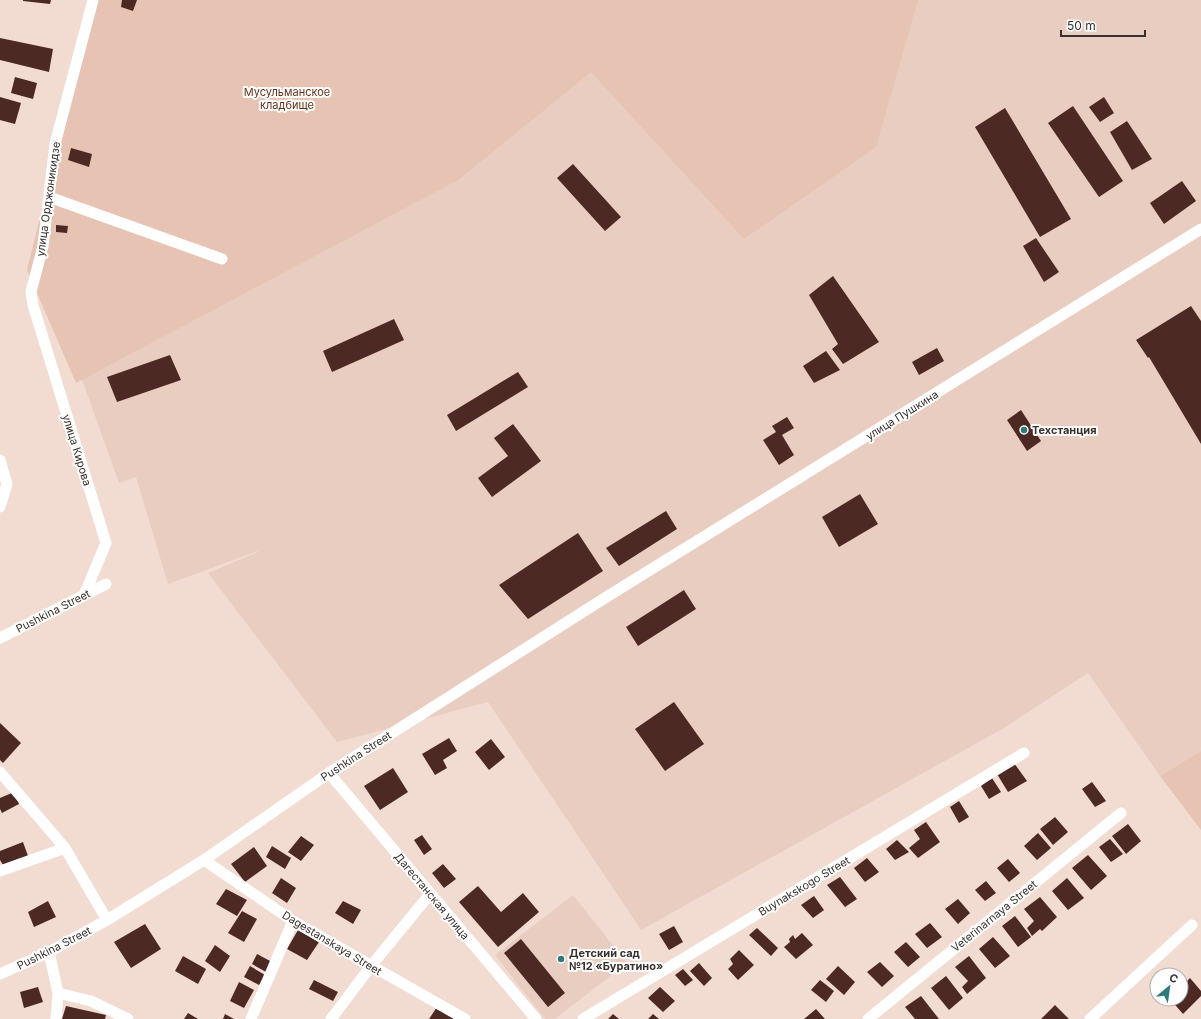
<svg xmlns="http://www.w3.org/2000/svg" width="1201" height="1019" viewBox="0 0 1201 1019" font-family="Inter,sans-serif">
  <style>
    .built { fill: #e9cdc0 }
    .green { fill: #e7c3b3 }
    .building { fill: #4d2924 }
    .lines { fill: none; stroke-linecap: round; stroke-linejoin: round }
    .minor { stroke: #fff; stroke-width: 11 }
    .poi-dot { fill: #307978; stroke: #fff; stroke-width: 1.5 }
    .labels { text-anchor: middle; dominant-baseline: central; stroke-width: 4; stroke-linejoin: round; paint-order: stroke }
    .park-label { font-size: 11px; fill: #673219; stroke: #fff }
    .street-label { font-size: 11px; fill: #39312d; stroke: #fff }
    .poi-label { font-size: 11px; font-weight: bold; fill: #39312d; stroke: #fff; text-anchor: start }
  </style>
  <rect width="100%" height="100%" fill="#f2dcd2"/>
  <path class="built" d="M 905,0 L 1201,0 L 1201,751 L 1160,776 L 1088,673 L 1004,728 L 641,930 L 488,702 L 337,742 L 208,573 L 258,552 L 258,551 L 168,584 L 136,477 L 119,483 L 80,374 L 584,56 Z
    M 573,895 L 627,963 L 555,1019 L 545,1019 L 495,955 Z"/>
  <path class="green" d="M 94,0 L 918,0 L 876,147 L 744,239 L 591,72 L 458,180 L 76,383 L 27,270 Z
    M 1201,751 L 1201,830 L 1160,776 Z"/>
  <path class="building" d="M 23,0 L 51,0 L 50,4 L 23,1 Z
    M 122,0 L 137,0 L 133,11 L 121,7 Z
    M 0,38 L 53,49 L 49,72 L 0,60 Z
    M 15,77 L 37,83 L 33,99 L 11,93 Z
    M 0,97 L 21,103 L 15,124 L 0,120 Z
    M 1104,97 L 1114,113 L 1100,122 L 1089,107 Z
    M 1073,106 L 1123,181 L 1099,197 L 1048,123 Z
    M 1005,108 L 1071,219 L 1040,237 L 975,127 Z
    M 1127,121 L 1152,159 L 1132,170 L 1110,132 Z
    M 71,148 L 92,154 L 89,167 L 68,160 Z
    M 573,164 L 621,217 L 605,231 L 557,178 Z
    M 1182,181 L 1196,201 L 1164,224 L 1150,203 Z
    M 56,225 L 68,226 L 67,233 L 56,232 Z
    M 1036,238 L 1059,272 L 1044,282 L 1023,246 Z
    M 833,276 L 879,342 L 843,364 L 832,349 L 838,344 L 809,295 Z
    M 1191,306 L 1201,321 L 1201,444 L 1149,357 L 1148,358 L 1136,340 Z
    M 394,319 L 404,340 L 332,372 L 323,351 Z
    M 937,348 L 944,361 L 919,375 L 912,362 Z
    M 826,351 L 840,370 L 814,383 L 803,366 Z
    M 170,355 L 181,380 L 117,402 L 107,377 Z
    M 518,372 L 528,387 L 456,431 L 447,415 Z
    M 1021,410 L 1041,441 L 1027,451 L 1007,420 Z
    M 787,417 L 794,428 L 782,435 L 794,455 L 779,465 L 763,440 L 776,432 L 772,426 Z
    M 513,424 L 541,461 L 492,497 L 478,478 L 508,456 L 494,438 Z
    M 860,494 L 878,524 L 839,547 L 822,517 Z
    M 666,511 L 677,529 L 619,566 L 606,548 Z
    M 578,533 L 603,571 L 528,619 L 499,585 Z
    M 684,590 L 696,609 L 638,646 L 626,627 Z
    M 674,702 L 704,744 L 665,771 L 635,729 Z
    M 0,723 L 21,743 L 3,763 L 0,760 Z
    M 449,738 L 457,751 L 443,760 L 447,768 L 435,775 L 422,754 Z
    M 491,739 L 505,757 L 489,770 L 475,752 Z
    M 1014,763 L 1027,781 L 1008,792 L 997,774 Z
    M 393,768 L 408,792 L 380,810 L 364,786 Z
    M 992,778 L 1001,792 L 989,799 L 981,786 Z
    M 1092,782 L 1106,801 L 1095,807 L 1082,789 Z
    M 14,792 L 19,804 L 2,813 L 0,809 L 0,798 Z
    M 959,801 L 969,817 L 959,823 L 950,807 Z
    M 1055,817 L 1068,832 L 1053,845 L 1040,829 Z
    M 926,822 L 940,842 L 918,858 L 909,848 L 920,839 L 914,830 Z
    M 1128,824 L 1141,841 L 1126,854 L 1112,836 Z
    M 1038,833 L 1051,848 L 1037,860 L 1024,846 Z
    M 422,835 L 432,849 L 424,855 L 414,840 Z
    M 301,836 L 314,845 L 301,861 L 288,852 Z
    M 1110,839 L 1123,854 L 1111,862 L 1099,847 Z
    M 897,840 L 909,852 L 895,860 L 886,849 Z
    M 23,842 L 28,856 L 3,865 L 0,860 L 0,851 Z
    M 272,846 L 291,858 L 285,869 L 266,857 Z
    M 254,847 L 267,866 L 245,882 L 231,864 Z
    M 1088,855 L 1107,876 L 1091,890 L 1072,868 Z
    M 867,858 L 879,872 L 865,882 L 854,868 Z
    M 1008,859 L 1020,873 L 1009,882 L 997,868 Z
    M 443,864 L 456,879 L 444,888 L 432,873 Z
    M 840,877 L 857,899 L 845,907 L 827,885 Z
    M 281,878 L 296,888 L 287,903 L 272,893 Z
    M 1067,878 L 1084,898 L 1068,910 L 1052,891 Z
    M 986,881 L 996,893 L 985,901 L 975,890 Z
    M 478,886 L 501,912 L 523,893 L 539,912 L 498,947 L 459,902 Z
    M 226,889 L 247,900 L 237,916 L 216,904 Z
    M 814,896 L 824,910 L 813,918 L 801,905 Z
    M 1040,897 L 1057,917 L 1042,931 L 1040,929 L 1032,936 L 1027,928 L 1034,921 L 1024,909 Z
    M 958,899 L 970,913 L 958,924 L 945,909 Z
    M 48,901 L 56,917 L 34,927 L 28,912 Z
    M 343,901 L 361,910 L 353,924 L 335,913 Z
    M 242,911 L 257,919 L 244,942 L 228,933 Z
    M 1015,916 L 1031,937 L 1018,947 L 1002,926 Z
    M 930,923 L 942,937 L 927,948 L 915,934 Z
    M 145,924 L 161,949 L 131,968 L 114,942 Z
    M 674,926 L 683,942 L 669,950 L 659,934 Z
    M 757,928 L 778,948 L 771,956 L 749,935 Z
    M 298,930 L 319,942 L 307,960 L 287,949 Z
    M 802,933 L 813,945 L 796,959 L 784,947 L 790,942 L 789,939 L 793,935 L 795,939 Z
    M 993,937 L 1010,956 L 995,968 L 979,949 Z
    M 521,939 L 565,993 L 548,1007 L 504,953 Z
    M 906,942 L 920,957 L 908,967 L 894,952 Z
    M 215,945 L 230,956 L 220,972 L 205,961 Z
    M 739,950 L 754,965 L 738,980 L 728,969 L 733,964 L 730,959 Z
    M 257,954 L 272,962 L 266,972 L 252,964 Z
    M 183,956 L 206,969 L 198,984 L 175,971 Z
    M 969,956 L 986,978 L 967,994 L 962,987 L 968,981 L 955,967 Z
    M 880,962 L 894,976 L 882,987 L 867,972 Z
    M 699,963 L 712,978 L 704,986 L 690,971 Z
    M 250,966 L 265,975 L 259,985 L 244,977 Z
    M 838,966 L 855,982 L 844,995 L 826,979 Z
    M 683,969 L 693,980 L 685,986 L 675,975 Z
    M 946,976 L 963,998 L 949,1010 L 931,988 Z
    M 1190,978 L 1201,991 L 1201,996 L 1183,1014 L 1170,999 L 1181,999 L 1181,987 Z
    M 314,980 L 338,992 L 333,1001 L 309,989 Z
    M 820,980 L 834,991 L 826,1002 L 811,990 Z
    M 239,982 L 254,990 L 244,1008 L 230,1001 Z
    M 38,987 L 43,1002 L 24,1008 L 20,992 Z
    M 660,987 L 675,1001 L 663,1012 L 648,998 Z
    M 921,996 L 939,1019 L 915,1019 L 905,1007 Z
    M 1055,1005 L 1069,1019 L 1041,1019 Z
    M 66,1006 L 106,1015 L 105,1019 L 62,1019 Z
    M 437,1007 L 456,1019 L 429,1019 Z
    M 816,1009 L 825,1019 L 804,1019 Z
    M 188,1013 L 198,1019 L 184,1019 Z
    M 225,1014 L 234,1019 L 223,1019 Z
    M 613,1014 L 619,1019 L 608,1019 Z
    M 653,1014 L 659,1019 L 648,1019 Z"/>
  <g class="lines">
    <path class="minor" d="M 49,197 L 222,259
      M 0,460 L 7,484 L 0,507
      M 85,593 L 106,543 L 33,305 L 31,292 L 43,246 L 55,144 L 93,0
      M 0,638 L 106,584
      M 0,772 L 65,848 L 107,920
      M 329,773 L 536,1019
      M 204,860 L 293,921 L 465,1019
      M 0,871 L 65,848
      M 49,952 L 58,993 L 56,1019
      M 0,974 L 49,952 L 107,920 L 204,860 L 329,773 L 608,596 L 1201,229
      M 58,993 L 91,1001 L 128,1019
      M 251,1019 L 293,921
      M 331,1019 L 371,966 L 430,894
      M 583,1019 L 1024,753
      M 868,1019 L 1121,813
      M 1090,1019 L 1192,925"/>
  </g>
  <g class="poi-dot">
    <circle cx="1024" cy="430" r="4"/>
    <circle cx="561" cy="959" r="4"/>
  </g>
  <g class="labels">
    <g class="park-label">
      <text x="287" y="92">Мусульманское<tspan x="287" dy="13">кладбище</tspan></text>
    </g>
    <g class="street-label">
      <text transform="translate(48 199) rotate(-82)">улица Орджоникидзе</text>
      <text transform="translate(902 415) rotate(-32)">улица Пушкина</text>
      <text transform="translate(77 450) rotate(73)">улица Кирова</text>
      <text transform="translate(53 611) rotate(-27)">Pushkina Street</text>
      <text transform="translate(356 756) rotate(-33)">Pushkina Street</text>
      <text transform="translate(804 886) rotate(-31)">Buynakskogo Street</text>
      <text transform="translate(432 896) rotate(50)">Дагестанская улица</text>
      <text transform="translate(994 916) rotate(-39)">Veterinarnaya Street</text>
      <text transform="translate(332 943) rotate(31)">Dagestanskaya Street</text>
      <text transform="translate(54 948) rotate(-27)">Pushkina Street</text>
    </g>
    <g class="poi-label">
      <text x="1032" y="430">Техстанция</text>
      <text x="569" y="953">Детский сад<tspan x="569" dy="13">№12 «Буратино»</tspan></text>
    </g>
  </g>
  <g transform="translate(1169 987) rotate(29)"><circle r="19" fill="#ffffff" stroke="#b0adab"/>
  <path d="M0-3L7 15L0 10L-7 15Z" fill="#307978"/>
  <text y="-6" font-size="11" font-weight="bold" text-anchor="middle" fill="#39312d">С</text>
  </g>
  <path d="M1061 30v6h84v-6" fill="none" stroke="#39312d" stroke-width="2"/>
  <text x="1067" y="30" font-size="12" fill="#39312d" stroke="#ffffff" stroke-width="3" paint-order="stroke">50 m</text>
</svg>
